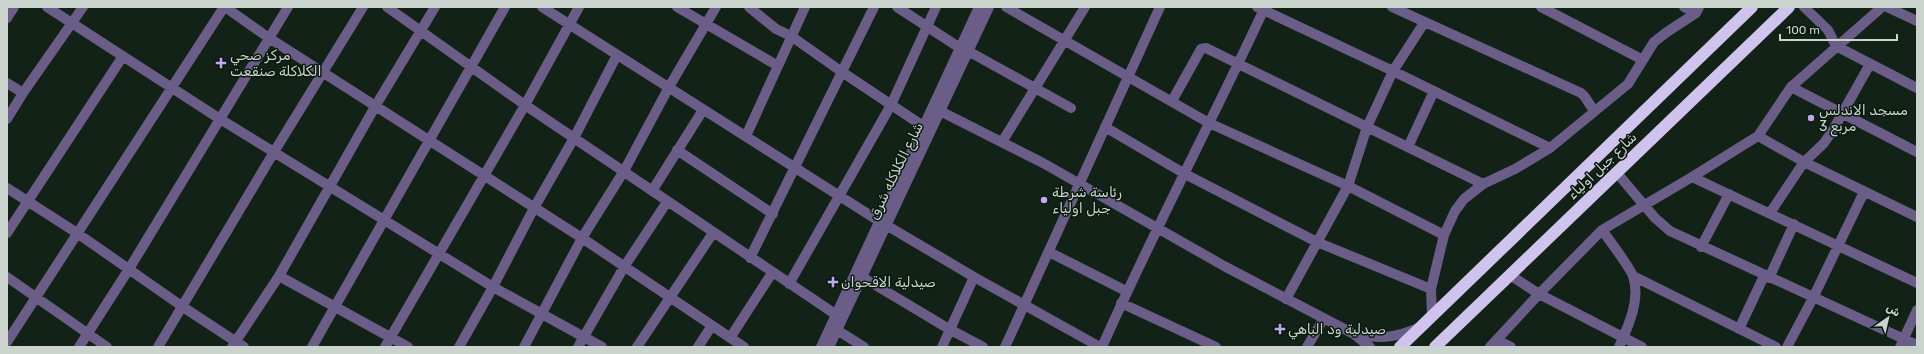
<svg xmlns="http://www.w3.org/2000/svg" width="1924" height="354" viewBox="0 0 1924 354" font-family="Rubik,Cairo,sans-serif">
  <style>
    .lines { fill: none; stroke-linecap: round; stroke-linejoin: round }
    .minor { stroke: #6a5d88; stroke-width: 10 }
    .highway { stroke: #d0c4ef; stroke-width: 12 }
    .poi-dot { fill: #c0a8f4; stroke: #09190d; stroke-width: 1.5 }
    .labels { text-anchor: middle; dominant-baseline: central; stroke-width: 3; stroke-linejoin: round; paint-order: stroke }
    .poi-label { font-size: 14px; fill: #cad4cc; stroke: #09190d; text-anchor: start }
    .street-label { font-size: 14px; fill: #cad4cc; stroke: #09190d }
  </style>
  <rect width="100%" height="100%" fill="#122216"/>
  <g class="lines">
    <path class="minor" d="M 47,7 L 220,119 L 493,287 L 602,347
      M 225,7 L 269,38 L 582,238 L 744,347
      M 387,7 L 525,105 L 835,314
      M 542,7 L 879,221
      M 677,7 L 778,66
      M 749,7 L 776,29 L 791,36 L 842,72 L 923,126
      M 897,7 L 960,48
      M 1006,7 L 1209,123 L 1348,186 L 1444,235
      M 1257,7 L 1393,71 L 1550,148
      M 1392,7 L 1581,93 L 1585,97 L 1594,111
      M 1541,7 L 1643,60
      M 1684,7 L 1696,13
      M 1804,7 L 1828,30 L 1836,46 L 1917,88
      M 1887,7 L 1917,21
      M 7,18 L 14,7
      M 968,51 L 1071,108
      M 7,83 L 23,93
      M 1791,87 L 1917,152
      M 1172,101 L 1201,49 L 1206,48 L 1483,184
      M 940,111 L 1043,163 L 1224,266 L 1354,334 L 1370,347
      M 7,119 L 23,93 L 83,7
      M 1105,127 L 1185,174 L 1317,242 L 1431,289
      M 746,136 L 805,7
      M 1758,136 L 1804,162 L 1917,217
      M 1002,142 L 1085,7
      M 1408,147 L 1434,91
      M 677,150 L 773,214
      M 1617,173 L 1655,218 L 1670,231 L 1917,345
      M 1692,177 L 1917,283
      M 7,188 L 77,233 L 183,307 L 244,347
      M 652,191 L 703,110
      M 1770,213 L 1804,162 L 1824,143 L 1833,130 L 1870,64
      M 886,225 L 974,277 L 1100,347
      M 1602,230 C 1610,241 1629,266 1633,276 C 1641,299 1628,327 1619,347
      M 7,233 L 123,56
      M 1701,247 L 1729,194
      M 1049,252 L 1126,291
      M 750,258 L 874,7
      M 1510,275 L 1539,294 L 1642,347
      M 279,276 L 408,347
      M 1633,276 L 1776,347
      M 7,277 L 107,347
      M 862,277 L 949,329 L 983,347
      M 1769,278 L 1794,224
      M 789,284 L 891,105 L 936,7
      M 1286,299 L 1348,186 L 1367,127 L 1393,71 L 1424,23
      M 1121,303 L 1216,347
      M 1432,316 L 1431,289 L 1444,235 L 1455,211 L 1464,199 L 1483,184 L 1515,169 L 1550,148 L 1628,84 L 1654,42 L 1667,32 L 1696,13 L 1699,7
      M 1739,329 L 1764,276
      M 837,330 L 864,347
      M 1356,334 C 1382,339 1394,338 1418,328
      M 730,338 L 772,273
      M 1497,340 L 1511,347
      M 7,342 L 224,7
      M 79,347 L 129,269 L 288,7
      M 158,347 L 274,152 L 363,7
      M 232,347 L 279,276 L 376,105 L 435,7
      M 312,347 L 505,7
      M 385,347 L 525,105 L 579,7
      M 459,347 L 493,287 L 534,208 L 574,138 L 617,55
      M 524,347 L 582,238 L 624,171 L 669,87 L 716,7
      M 578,347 L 624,267 L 667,202
      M 637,347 L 713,233
      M 698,347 L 711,327
      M 821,347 L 979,7
      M 829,347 L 989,7
      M 942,347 L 974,277
      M 1005,347 L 1160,7
      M 1102,347 C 1153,232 1212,121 1265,7
      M 1307,347 L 1324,318
      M 1490,347 L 1539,294 L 1602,230 L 1692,177 L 1758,136 L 1791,87 L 1882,7
      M 1787,347 L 1813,298 L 1864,192
      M 1900,347 L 1917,310"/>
    <path class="highway" d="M 1400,347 L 1752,7
      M 1435,347 L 1789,7"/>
  </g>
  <g class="poi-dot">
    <path d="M219 57h4v4h4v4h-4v4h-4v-4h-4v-4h4z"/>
    <circle cx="1811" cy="118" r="4"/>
    <circle cx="1044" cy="200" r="4"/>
    <path d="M831 276h4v4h4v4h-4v4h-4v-4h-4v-4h4z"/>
    <path d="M1278 323h4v4h4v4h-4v4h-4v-4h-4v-4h4z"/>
  </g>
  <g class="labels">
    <g class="poi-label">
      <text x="230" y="55">مركز صحي<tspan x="230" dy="16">الكلاكلة صنقعت</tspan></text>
      <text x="1819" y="110">مسجد الاندلس<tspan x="1819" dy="16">مربع 3</tspan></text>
      <text x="1052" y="192">رئاسة شرطة<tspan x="1052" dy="16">جبل اولياء</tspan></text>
      <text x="841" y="282">صيدلية الاقحوان</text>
      <text x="1288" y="329">صيدلية ود الباهي</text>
    </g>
    <g class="street-label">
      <text transform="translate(1602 166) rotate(-44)">شارع جبل اولياء</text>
      <text transform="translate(896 171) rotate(-64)">شارع الكلاكله شرق</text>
    </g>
  </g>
  <rect width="1924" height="354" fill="none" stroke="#cad4cc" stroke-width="16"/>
  <g transform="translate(1888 318) rotate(34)" stroke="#09190d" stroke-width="3" paint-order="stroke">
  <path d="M0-3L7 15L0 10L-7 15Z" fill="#cad4cc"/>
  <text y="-6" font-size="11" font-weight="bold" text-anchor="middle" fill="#cad4cc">ش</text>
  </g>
  <path d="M1780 34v6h117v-6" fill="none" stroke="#cad4cc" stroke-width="2"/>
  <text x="1786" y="34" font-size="12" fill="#cad4cc" stroke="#09190d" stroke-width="3" paint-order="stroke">100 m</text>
</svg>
